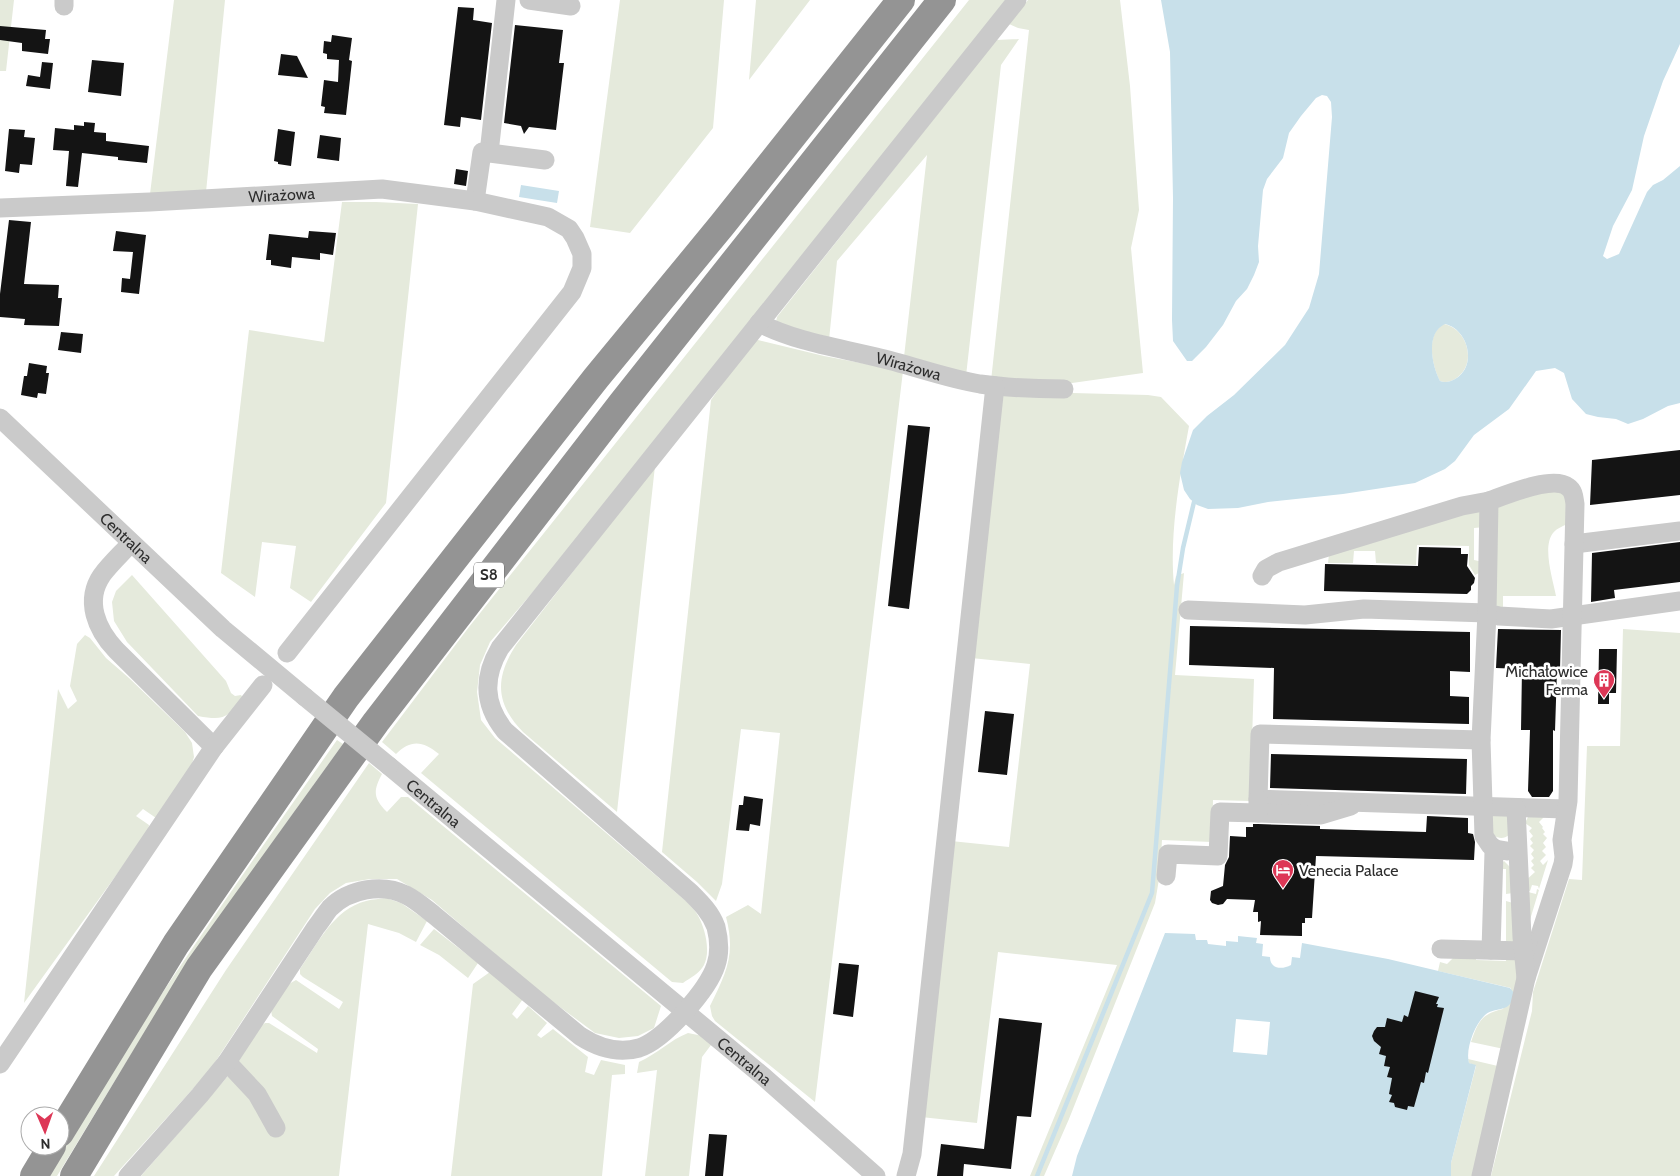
<svg xmlns="http://www.w3.org/2000/svg" width="1680" height="1176" viewBox="0 0 1680 1176" font-family="Cabin,sans-serif">
  <style>
    .green { fill: #e5eadc }
    .water { fill: #c8e0ea; fill-rule: evenodd }
    .pier { fill: #fff }
    .lines { fill: none; stroke-linecap: round; stroke-linejoin: round }
    .stream { stroke: #c8e0ea; stroke-width: 4.5 }
    .building { fill: #141414 }
    .minor { stroke: #cacaca; stroke-width: 19 }
    .highway { stroke: #949494; stroke-width: 28 }
    .minor-bridge { stroke: #cacaca; stroke-width: 19 }
    .labels { text-anchor: middle; dominant-baseline: central; stroke-width: 5; stroke-linejoin: round; paint-order: stroke }
    .shield { fill: #fff; stroke: #6c6c6c; stroke-width: 1 }
    .shield-label { font-size: 15px; font-weight: bold; fill: #2d2d2d }
    .street-label { font-size: 16px; fill: #2d2d2d; stroke: #fff }
    .poi-label { font-size: 16px; fill: #2d2d2d; stroke: #fff; text-anchor: end }
  </style>
  <rect width="100%" height="100%" fill="#fff"/>
  <path class="green" d="M 0,0 L 14,0 L 6,71 L 0,71 Z
    M 174,0 L 225,0 L 206,192 L 150,194 Z
    M 620,0 L 724,0 L 713,128 L 630,233 L 590,227 Z
    M 756,0 L 810,0 L 749,80 Z
    M 969,0 L 1007,0 L 544,579 L 490,642 L 480,665 L 477,692 L 481,720 L 495,738 L 687,902 C 690,906 695,910 697,914 C 705,927 711,951 704,965 C 700,973 690,978 683,983 L 672,982 L 421,773 L 439,754 C 423,741 411,739 396,754 L 382,742 L 469,627 Z
    M 1028,0 L 1120,0 L 1130,86 L 1139,210 L 1131,248 L 1143,373 L 1065,384 L 991,381 L 1029,30 L 1018,28 L 1009,24 Z
    M 1019,39 L 1001,65 L 966,376 L 904,357 L 927,155 L 837,261 L 829,340 L 776,322 L 777,317 L 996,40 Z
    M 342,202 L 376,202 L 418,204 L 386,503 L 311,602 L 290,588 L 296,546 L 262,542 L 255,597 L 221,573 L 249,330 L 324,342 Z
    M 1444,324 C 1468,329 1478,365 1455,379 C 1450,382 1445,383 1440,381 C 1432,366 1425,333 1444,324 Z
    M 754,339 L 824,356 L 903,371 L 815,1102 L 715,1021 L 712,1016 L 710,1006 C 726,973 736,955 726,917 L 748,905 L 761,914 L 780,733 L 741,729 L 722,884 L 716,901 L 697,882 L 662,852 L 711,400 Z
    M 1001,391 L 1148,395 L 1161,397 L 1189,426 C 1180,476 1169,534 1174,585 L 1176,576 L 1184,573 L 1175,675 L 1254,679 L 1250,801 L 1213,800 L 1212,842 L 1162,840 L 1160,873 L 1155,903 L 1069,1119 L 1044,1176 L 1030,1176 L 1117,965 L 998,952 L 977,1123 L 921,1117 L 951,841 L 1009,847 L 1030,664 L 971,658 Z
    M 655,466 L 617,812 L 523,732 C 495,703 495,678 516,645 Z
    M 1553,487 L 1569,498 L 1570,523 C 1565,525 1557,528 1553,533 C 1542,547 1553,580 1556,596 L 1503,596 L 1503,609 L 1494,604 L 1495,507 Z
    M 1470,508 L 1482,513 L 1485,527 L 1474,528 L 1474,560 L 1483,562 L 1479,573 L 1475,575 L 1469,565 L 1469,546 L 1417,545 L 1416,565 L 1376,563 L 1375,551 L 1354,551 L 1353,563 L 1328,563 L 1329,554 Z
    M 132,575 L 226,681 L 231,693 L 235,696 L 241,695 L 243,698 C 227,718 224,721 198,716 L 127,642 L 114,621 L 112,602 L 116,591 Z
    M 1623,629 L 1680,633 L 1680,1176 L 1491,1176 L 1532,1011 L 1533,992 L 1569,879 L 1582,880 L 1587,746 L 1620,746 Z
    M 85,635 L 90,638 L 106,658 L 129,678 L 185,732 L 192,743 L 194,757 L 191,767 L 156,818 L 143,809 L 136,816 L 149,825 L 148,831 L 24,1003 L 58,689 L 68,709 L 77,701 L 70,686 L 77,644 Z
    M 337,740 L 343,744 L 267,850 L 127,1061 L 57,1176 L 47,1176 C 136,1025 237,883 337,740 Z
    M 369,763 L 382,774 C 373,791 373,798 387,812 L 401,797 L 408,797 L 661,1006 L 654,1028 L 638,1036 L 619,1038 L 595,1033 L 537,990 L 432,900 L 397,879 L 370,879 L 346,883 L 330,893 L 315,909 L 210,1070 L 114,1176 L 94,1176 L 226,970 Z
    M 1508,814 L 1509,835 C 1504,839 1499,839 1493,835 L 1491,816 Z
    M 1547,814 L 1539,822 L 1543,827 L 1542,828 L 1545,832 L 1543,834 L 1547,838 L 1543,843 L 1546,847 L 1542,851 L 1546,855 L 1540,861 L 1543,865 L 1548,860 L 1539,889 L 1538,886 L 1532,885 L 1530,891 L 1524,890 L 1523,883 L 1535,872 L 1531,868 L 1534,865 L 1531,861 L 1534,858 L 1531,854 L 1534,850 L 1530,846 L 1533,843 L 1530,839 L 1533,836 L 1529,831 L 1532,828 L 1525,823 L 1528,817 Z
    M 1504,861 L 1512,869 L 1513,893 L 1506,894 L 1506,869 L 1498,869 Z
    M 1537,889 L 1539,890 L 1526,933 L 1524,891 L 1536,894 Z
    M 386,898 L 401,903 L 427,921 L 416,942 L 399,933 L 368,924 L 339,1176 L 141,1176 L 228,1076 L 261,1026 L 265,1023 L 269,1023 L 317,1053 L 318,1049 L 272,1016 L 271,1010 L 287,985 L 296,980 L 339,1009 L 343,1002 L 303,977 L 300,974 L 300,969 C 318,943 334,909 366,901 C 373,899 380,899 386,898 Z
    M 1506,901 L 1513,903 L 1518,941 L 1506,947 Z
    M 434,929 L 478,963 L 468,978 L 439,955 L 420,945 Z
    M 1476,954 L 1476,960 L 1506,961 L 1506,956 L 1515,956 L 1520,976 L 1504,1049 L 1471,1042 C 1478,1022 1481,1014 1503,1009 L 1511,988 L 1438,971 L 1440,962 L 1447,964 L 1453,958 Z
    M 490,972 L 523,999 L 512,1014 L 517,1019 L 528,1006 L 547,1023 L 537,1035 L 541,1038 L 553,1029 L 588,1057 L 585,1072 L 594,1075 L 601,1060 L 625,1065 L 625,1074 L 612,1075 L 602,1176 L 451,1176 L 473,984 Z
    M 688,1033 L 703,1036 L 710,1041 L 711,1045 L 702,1057 L 689,1176 L 645,1176 L 657,1070 L 637,1073 L 639,1062 C 657,1054 670,1040 688,1033 Z
    M 1468,1059 L 1502,1067 L 1475,1176 L 1451,1176 L 1451,1163 L 1476,1066 L 1469,1063 Z"/>
  <path class="water" d="M 1161,0 L 1680,0 L 1680,44 L 1663,81 L 1644,136 L 1632,190 L 1613,226 L 1603,256 L 1607,259 L 1619,254 L 1647,192 L 1653,185 L 1663,180 L 1680,166 L 1680,403 L 1668,406 L 1643,419 L 1628,424 L 1616,419 L 1598,417 L 1586,414 L 1572,399 L 1564,373 L 1555,368 L 1536,371 L 1509,409 L 1474,435 L 1455,461 L 1445,469 L 1415,483 L 1343,494 L 1268,502 L 1238,508 L 1208,509 L 1197,505 L 1190,499 L 1184,490 L 1180,473 L 1182,462 L 1193,430 L 1207,416 L 1234,395 L 1285,345 L 1309,308 L 1319,274 L 1332,117 L 1331,102 L 1327,96 L 1322,95 L 1316,98 L 1301,116 L 1289,133 L 1283,158 L 1267,179 L 1263,190 L 1258,246 L 1259,262 L 1254,275 L 1247,289 L 1236,301 L 1223,325 L 1206,347 L 1192,361 L 1187,361 L 1173,341 L 1172,320 L 1173,198 L 1170,52 ZM 1445,324 C 1468,329 1478,366 1455,379 C 1450,382 1445,383 1440,381 C 1432,366 1425,333 1445,324 Z
    M 521,185 L 559,191 L 557,203 L 519,197 Z
    M 1165,933 L 1195,934 L 1196,940 L 1207,940 L 1208,944 L 1226,946 L 1226,941 L 1238,942 L 1238,936 L 1257,938 L 1256,943 L 1263,944 L 1262,956 L 1270,957 C 1270,969 1282,970 1291,965 L 1292,957 L 1300,958 L 1302,943 L 1388,959 L 1510,988 L 1514,993 C 1511,1015 1497,1005 1485,1015 C 1475,1024 1465,1049 1469,1063 L 1476,1065 L 1451,1163 L 1451,1176 L 1072,1176 L 1077,1156 Z"/>
  <path class="pier" d="M 1236,1019 L 1270,1022 L 1267,1055 L 1233,1052 Z"/>
  <g class="lines">
    <path class="stream" d="M 1037,1176 L 1152,893 L 1177,586 L 1183,548 L 1194,502"/>
  </g>
  <path class="building" d="M 458,7 L 474,8 L 473,20 L 492,23 L 481,120 L 461,117 L 460,127 L 444,125 Z
    M 515,25 L 563,30 L 559,63 L 564,63 L 556,130 L 529,127 L 524,134 L 521,126 L 504,123 Z
    M 0,26 L 46,30 L 45,39 L 50,39 L 48,54 L 22,51 L 22,43 L 0,40 Z
    M 332,35 L 352,38 L 349,60 L 352,61 L 346,115 L 324,113 L 325,107 L 321,106 L 324,80 L 338,82 L 339,60 L 327,59 L 327,54 L 323,53 L 324,41 L 331,42 Z
    M 281,54 L 297,56 L 308,78 L 278,75 Z
    M 92,60 L 124,63 L 121,96 L 88,92 Z
    M 42,62 L 53,63 L 50,89 L 26,86 L 28,75 L 40,77 Z
    M 84,122 L 95,123 L 94,132 L 106,133 L 106,141 L 149,146 L 147,163 L 118,160 L 118,157 L 82,153 L 78,187 L 66,186 L 69,151 L 53,150 L 55,128 L 74,130 L 74,125 L 84,126 Z
    M 9,129 L 25,130 L 24,137 L 35,138 L 32,165 L 20,164 L 19,173 L 5,171 Z
    M 278,129 L 295,132 L 291,166 L 278,164 L 278,162 L 274,161 Z
    M 320,135 L 341,138 L 339,161 L 317,158 Z
    M 456,169 L 468,171 L 466,186 L 454,184 Z
    M 9,220 L 31,222 L 24,284 L 59,285 L 58,298 L 62,298 L 59,326 L 24,325 L 25,319 L 0,317 L 0,294 Z
    M 116,231 L 146,235 L 139,294 L 121,292 L 122,278 L 130,279 L 133,252 L 113,251 Z
    M 309,231 L 336,233 L 333,255 L 320,253 L 320,260 L 292,257 L 291,268 L 271,265 L 271,260 L 266,260 L 269,234 L 308,238 Z
    M 61,332 L 83,334 L 81,353 L 58,350 Z
    M 29,363 L 47,366 L 46,373 L 49,373 L 46,394 L 38,393 L 37,398 L 21,395 L 24,376 L 27,376 Z
    M 908,425 L 930,427 L 909,609 L 888,606 Z
    M 1680,450 L 1680,495 L 1590,505 L 1592,460 Z
    M 1680,542 L 1680,582 L 1614,590 L 1615,598 L 1591,602 L 1592,553 Z
    M 1419,547 L 1461,548 L 1461,554 L 1468,554 L 1467,566 L 1475,578 L 1474,583 L 1471,586 L 1471,590 L 1467,594 L 1324,591 L 1325,564 L 1418,566 Z
    M 1190,626 L 1470,632 L 1470,672 L 1450,671 L 1450,696 L 1469,697 L 1469,724 L 1273,719 L 1274,668 L 1189,665 Z
    M 1498,629 L 1561,630 L 1560,670 L 1557,670 L 1555,731 L 1553,730 L 1553,791 L 1549,797 L 1532,797 L 1528,791 L 1530,730 L 1521,730 L 1522,669 L 1496,668 Z
    M 1599,649 L 1617,649 L 1616,693 L 1609,693 L 1609,704 L 1598,704 Z
    M 985,711 L 1014,714 L 1007,775 L 978,772 Z
    M 1271,754 L 1467,759 L 1466,794 L 1270,788 Z
    M 744,796 L 763,799 L 760,826 L 750,824 L 749,831 L 736,830 L 739,805 L 743,805 Z
    M 1427,816 L 1468,818 L 1468,833 L 1473,834 L 1475,842 L 1474,860 L 1316,856 L 1312,918 L 1305,918 L 1305,923 L 1302,923 L 1302,936 L 1260,935 L 1261,921 L 1258,922 L 1258,912 L 1253,912 L 1255,900 L 1227,899 L 1223,904 L 1218,905 L 1212,903 L 1210,900 L 1211,891 L 1223,886 L 1225,865 L 1229,857 L 1230,836 L 1246,837 L 1246,827 L 1253,827 L 1253,824 L 1258,824 L 1320,826 L 1320,829 L 1426,832 Z
    M 839,963 L 859,965 L 853,1017 L 833,1014 Z
    M 1415,991 L 1439,997 L 1436,1004 L 1438,1004 L 1437,1007 L 1444,1008 L 1428,1073 L 1426,1072 L 1424,1083 L 1421,1082 L 1414,1107 L 1408,1106 L 1407,1110 L 1395,1107 L 1394,1103 L 1389,1102 L 1392,1095 L 1389,1094 L 1392,1078 L 1387,1077 L 1390,1067 L 1384,1066 L 1386,1056 L 1379,1054 L 1381,1047 L 1374,1041 L 1372,1036 L 1374,1031 L 1377,1027 L 1385,1027 L 1387,1018 L 1402,1022 L 1404,1015 L 1408,1017 Z
    M 999,1018 L 1042,1023 L 1031,1117 L 1017,1116 L 1011,1169 L 964,1164 L 963,1176 L 937,1176 L 941,1144 L 984,1149 Z
    M 709,1134 L 727,1135 L 723,1176 L 705,1176 Z"/>
  <g class="lines">
    <g class="minor">
      <path d="M 529,0 L 571,6"/>
      <path d="M 64,6 L 64,0"/>
      <path d="M 489,153 L 506,0"/>
      <path d="M 475,201 L 482,152 L 545,160"/>
      <path id="s1" d="M 0,208 L 150,202 L 382,189 L 475,201 L 548,217 L 569,229 L 575,238 L 582,254 L 582,268 L 572,292 L 287,653"/>
      <path id="s2" d="M 759,323 C 797,342 835,347 876,357 C 911,365 945,378 980,384 C 1008,388 1035,389 1064,389"/>
      <path id="s3" d="M 0,418 L 223,629 L 305,697"/>
      <path d="M 131,543 C 122,553 110,564 102,575 C 84,601 97,630 116,650 L 214,747"/>
      <path d="M 1574,544 L 1680,531"/>
      <path d="M 1262,576 L 1266,569 L 1279,562 L 1462,506 L 1489,501"/>
      <path d="M 1188,610 L 1305,615 L 1364,609 L 1487,613 L 1499,616 L 1551,619 L 1680,601"/>
      <path d="M 1481,740 L 1260,734 L 1258,799 L 1566,809"/>
      <path id="s4" d="M 389,766 L 764,1077 L 876,1176"/>
      <path d="M 1258,813 L 1321,815 L 1351,806"/>
      <path d="M 1495,849 L 1490,845 L 1484,836 L 1481,740 L 1487,613 L 1489,501 C 1506,495 1553,475 1568,487 C 1574,491 1574,498 1575,504 L 1568,801 L 1562,840 L 1564,857 L 1563,864 L 1526,978"/>
      <path d="M 1166,876 L 1168,854 L 1218,856 L 1220,812 L 1258,813 L 1258,799"/>
      <path d="M 1441,949 L 1525,951 L 1528,941"/>
      <path d="M 1491,950 L 1494,852 L 1495,849 L 1507,851"/>
      <path d="M 227,1062 L 257,1094 L 276,1128"/>
      <path d="M 0,1064 L 214,747 L 263,685"/>
      <path d="M 128,1176 L 200,1095 L 227,1062 L 316,927 C 321,921 325,914 330,908 C 349,889 382,883 406,895 C 416,900 425,908 434,915 L 580,1036 C 597,1047 618,1054 639,1048 C 664,1040 708,990 716,965 C 720,953 719,939 716,927 C 711,913 701,903 691,893 L 505,731 C 483,704 483,677 500,648 L 1017,0"/>
      <path d="M 906,1176 L 912,1154 L 995,386"/>
      <path d="M 1481,1176 L 1526,978 L 1522,937 L 1516,808"/>
    </g>
    <path class="highway" d="M 60,1133 L 176,944 L 346,697 L 596,378 L 722,225 L 901,0
      M 34,1176 L 52,1146
      M 74,1176 L 199,968 L 376,722 L 622,403 L 942,0"/>
    <path class="minor-bridge" d="M 305,697 L 389,766"/>
  </g>
  <defs>
    <g id="building-pin" transform="scale(1.125)"><path d="M0 17L-7.5 6A9.5 9.5 0 1 1 7.5 6Z" fill="#dd3756" stroke="#fff"/><path d="M-4-6H4V6H1V3H-1V6H-4ZM-2.5-4.3h1.7v1.8h-1.7ZM.8-4.3h1.7v1.8H.8ZM-2.5-1h1.7V.8h-1.7ZM.8-1h1.7V.8H.8Z" fill="#fff"/></g>
    <g id="hotel-pin" transform="scale(1.125)"><path d="M0 17L-7.5 6A9.5 9.5 0 1 1 7.5 6Z" fill="#dd3756" stroke="#fff"/><path d="M-6-4.5h1.5V1H6V5H4.5V3h-9V5H-6ZM-4 0a1.8 1.8 0 1 1 3.6 0ZM.5 0V-2.5h3Q6-2.5 6 0Z" fill="#fff"/></g>
  </defs>
  <g fill-rule="evenodd">
    <use href="#building-pin" x="1604" y="680"/>
    <use href="#hotel-pin" x="1283" y="870"/>
  </g>
  <g class="labels">
    <rect class="shield" x="474" y="562.5" width="30" height="25" rx="4"/>
    <g class="shield-label">
      <text x="489" y="575">S8</text>
    </g>
    <g class="street-label">
      <text stroke="none"><textPath href="#s1" startOffset="282">Wirażowa</textPath></text>
      <text stroke="none"><textPath href="#s2" startOffset="156">Wirażowa</textPath></text>
      <text stroke="none"><textPath href="#s3" startOffset="174">Centralna</textPath></text>
      <text stroke="none"><textPath href="#s4" startOffset="58">Centralna</textPath></text>
      <text stroke="none"><textPath href="#s4" startOffset="462">Centralna</textPath></text>
    </g>
    <g class="poi-label">
      <text x="1588" y="671">Michałowice<tspan x="1588" dy="18">Ferma</tspan></text>
      <text x="1299" y="870" text-anchor="start">Venecia Palace</text>
    </g>
  </g>
  <g transform="translate(45 1131) rotate(178)"><circle r="24" fill="#ffffff" stroke="#ababab"/>
  <path d="M0-4L9 19L0 12L-9 19Z" fill="#dd3756"/>
  <text y="-8" font-size="14" font-weight="bold" text-anchor="middle" fill="#2d2d2d">N</text>
  </g>
</svg>
